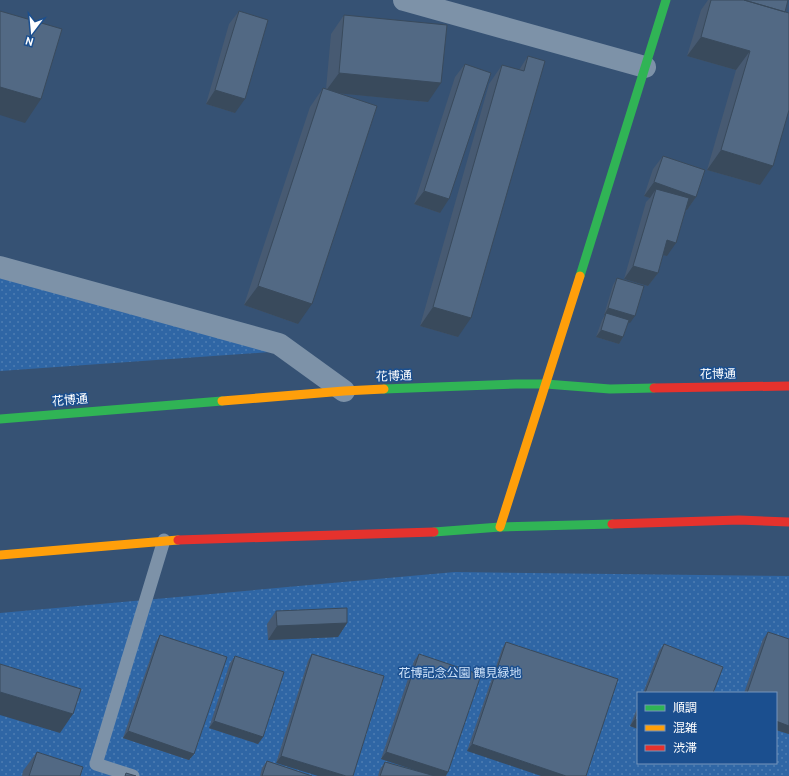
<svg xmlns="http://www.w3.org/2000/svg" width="789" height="776" viewBox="0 0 789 776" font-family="Overpass,'Noto Sans JP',sans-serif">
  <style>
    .park { fill: url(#park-dots); fill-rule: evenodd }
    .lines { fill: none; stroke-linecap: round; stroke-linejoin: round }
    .lane { stroke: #7d92a8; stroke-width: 13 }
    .street { stroke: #7d92a8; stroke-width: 22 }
    .fast { stroke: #30b455; stroke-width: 9 }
    .slow { stroke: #ff9f0a; stroke-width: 9 }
    .jam { stroke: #e5322d; stroke-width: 9 }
    .wall { fill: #475a72 }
    .shaded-wall { fill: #394a5c }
    .building { fill: #526984; stroke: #394a5c }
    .labels { text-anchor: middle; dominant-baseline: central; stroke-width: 3; stroke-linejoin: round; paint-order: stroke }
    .street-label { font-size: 12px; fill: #fff; stroke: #1b4f8f }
    .park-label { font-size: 12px; fill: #cfe3fa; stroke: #1b4f8f }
  </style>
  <defs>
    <pattern id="park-dots" width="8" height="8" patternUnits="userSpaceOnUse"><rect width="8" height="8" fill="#2f66a5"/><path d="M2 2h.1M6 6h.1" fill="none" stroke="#4e7db2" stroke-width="1.8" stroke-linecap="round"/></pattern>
  </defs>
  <rect width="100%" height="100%" fill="#365274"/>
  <path class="park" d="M 0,277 L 270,352 L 0,371 Z
    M 455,572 L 789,576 L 789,776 L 0,776 L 0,613 ZM 638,693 L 776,693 L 776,763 L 638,763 Z"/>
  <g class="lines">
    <path class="lane" d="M 133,776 L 96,764 L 164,540"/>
    <path class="street" d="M 404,0 L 645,67
      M 0,267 L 279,344 L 344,391"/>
    <path class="fast" d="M 580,276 L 666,0
      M 384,389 L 516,384 L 546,384 L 610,389 L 654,388
      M 0,419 L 222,401
      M 434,532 L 500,527 L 612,524"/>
    <path class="slow" d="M 222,401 L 344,391 L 384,389
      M 500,527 L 580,276
      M 0,555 L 178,540"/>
    <path class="jam" d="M 654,388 L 789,386
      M 612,524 L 739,520 L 789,522
      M 178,540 L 434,532"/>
  </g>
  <path class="wall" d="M 708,0 L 788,0 L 785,12 L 760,185 L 707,170 L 736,70 L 687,56 L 701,10 Z
    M 239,11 L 235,113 L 206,104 L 229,24 Z
    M 344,15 L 428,102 L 337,93 L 298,324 L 244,305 L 310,107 L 323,88 L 326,89 L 331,34 Z
    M 528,56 L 458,337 L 420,326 L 489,84 L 502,65 L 519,70 Z
    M 465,64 L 440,213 L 414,204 L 455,77 Z
    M 663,156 L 696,197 L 687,210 L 686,210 L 667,256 L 663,255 L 658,273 L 648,286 L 624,279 L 646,202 L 650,198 L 644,196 L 653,169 Z
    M 617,278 L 630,323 L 628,322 L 623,337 L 619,344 L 596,337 L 602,320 L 605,315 L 604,315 L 613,285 Z
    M 276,611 L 347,623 L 338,637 L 268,640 L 267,624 Z
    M 768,632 L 789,639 L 789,734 L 776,730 L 776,693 L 744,693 L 763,639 Z
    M 160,635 L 194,754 L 189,760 L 123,738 L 156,642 Z
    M 506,642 L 618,679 L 467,751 L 502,649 Z
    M 664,644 L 713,693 L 643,693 L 659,651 Z
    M 312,654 L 384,676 L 276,763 L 308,661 Z
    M 419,654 L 446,776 L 378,776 L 380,769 L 385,762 L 424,773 L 381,759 L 414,661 Z
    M 235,656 L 263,737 L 258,744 L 209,728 L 230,663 Z
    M 638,706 L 638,729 L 630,726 Z
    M 37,752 L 80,776 L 22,776 L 23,771 Z
    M 267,761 L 312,776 L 260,776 L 262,768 Z"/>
  <path class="shaded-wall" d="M 701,37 L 750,51 L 736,70 L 687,56 Z
    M 339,73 L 441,83 L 428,102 L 325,92 Z
    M 0,87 L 41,99 L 25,123 L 0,115 Z
    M 215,90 L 245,99 L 235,113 L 206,104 Z
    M 721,150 L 773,166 L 760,185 L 707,170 Z
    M 654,182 L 696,197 L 687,210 L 653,199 L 656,189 L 650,198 L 644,196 Z
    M 424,191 L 449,199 L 440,213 L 414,204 Z
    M 667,240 L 676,243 L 667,256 L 658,254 Z
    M 633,266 L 658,273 L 648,286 L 624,279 Z
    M 258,286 L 312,304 L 298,324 L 244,305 Z
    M 433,307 L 471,318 L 458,337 L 420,326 Z
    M 608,308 L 635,316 L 630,323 L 606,315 L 606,313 L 605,315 L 604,315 Z
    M 601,330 L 623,337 L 619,344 L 596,337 Z
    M 347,623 L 338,637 L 268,640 L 277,626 Z
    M 0,692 L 73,714 L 60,733 L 0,715 Z
    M 635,719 L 638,720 L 638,729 L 630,726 Z
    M 214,721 L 263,737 L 258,744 L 209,728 Z
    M 776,721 L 789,726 L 789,734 L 776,730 Z
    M 128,731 L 194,754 L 189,760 L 123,738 Z
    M 472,744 L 566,776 L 541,776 L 467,751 Z
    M 386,752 L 448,772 L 446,776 L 433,776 L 381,759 Z
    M 281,756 L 346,776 L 318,776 L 276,763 Z"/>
  <path class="building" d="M 711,0 L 744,0 L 789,13 L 789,110 L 773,166 L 721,150 L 750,51 L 701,37 Z
    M 744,0 L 788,0 L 785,12 Z
    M 0,11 L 62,29 L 41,99 L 0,87 Z
    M 239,11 L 268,20 L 245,99 L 215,90 Z
    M 344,15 L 447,25 L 441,83 L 339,73 Z
    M 528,56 L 545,61 L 471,318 L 433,307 L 502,65 L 524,71 Z
    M 465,64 L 491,73 L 449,199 L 424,191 Z
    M 323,88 L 377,106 L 312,304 L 258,286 Z
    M 663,156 L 705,170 L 696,197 L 654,182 Z
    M 656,189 L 689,198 L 676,243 L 667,240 L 658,273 L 633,266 Z
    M 617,278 L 644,286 L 635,316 L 608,308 Z
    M 606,313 L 629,320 L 623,337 L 601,330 Z
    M 347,608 L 347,623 L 277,626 L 276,611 Z
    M 768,632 L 789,639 L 789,726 L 776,721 L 776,693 L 747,693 Z
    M 160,635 L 227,657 L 194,754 L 128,731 Z
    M 506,642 L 618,679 L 586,776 L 566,776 L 472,744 Z
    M 664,644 L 723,667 L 713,693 L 645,693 Z
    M 312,654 L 384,676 L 353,776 L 346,776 L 281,756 Z
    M 419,654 L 481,675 L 448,772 L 386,752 Z
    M 235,656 L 284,672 L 263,737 L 214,721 Z
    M 0,664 L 81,689 L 73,714 L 0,692 Z
    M 638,711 L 638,720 L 635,719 Z
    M 37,752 L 83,767 L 80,776 L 29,776 Z
    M 267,761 L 312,776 L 262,776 Z
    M 385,762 L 435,776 L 380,776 Z
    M 126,773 L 136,776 L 125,776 Z"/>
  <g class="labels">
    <g class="street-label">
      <text transform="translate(718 375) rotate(-1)">花博通</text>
      <text transform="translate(394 377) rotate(-2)">花博通</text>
      <text transform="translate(70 401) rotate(-5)">花博通</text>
    </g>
    <g class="park-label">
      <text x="460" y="674">花博記念公園 鶴見緑地</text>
    </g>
  </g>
  <rect x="637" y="692" width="140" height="72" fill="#1b4f8f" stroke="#7695bc"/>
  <rect x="645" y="705" width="20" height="6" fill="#30b455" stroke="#7695bc"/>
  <text x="673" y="712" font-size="12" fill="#ffffff">順調</text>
  <rect x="645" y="725" width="20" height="6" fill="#ff9f0a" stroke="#7695bc"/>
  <text x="673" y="732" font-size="12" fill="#ffffff">混雑</text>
  <rect x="645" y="745" width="20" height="6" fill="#e5322d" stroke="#7695bc"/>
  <text x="673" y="752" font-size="12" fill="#ffffff">渋滞</text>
  <g transform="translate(32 32) rotate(196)" stroke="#1b4f8f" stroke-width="3" paint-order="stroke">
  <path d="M0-3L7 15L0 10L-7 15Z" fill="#ffffff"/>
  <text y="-6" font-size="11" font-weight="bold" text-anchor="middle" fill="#ffffff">N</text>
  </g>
</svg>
